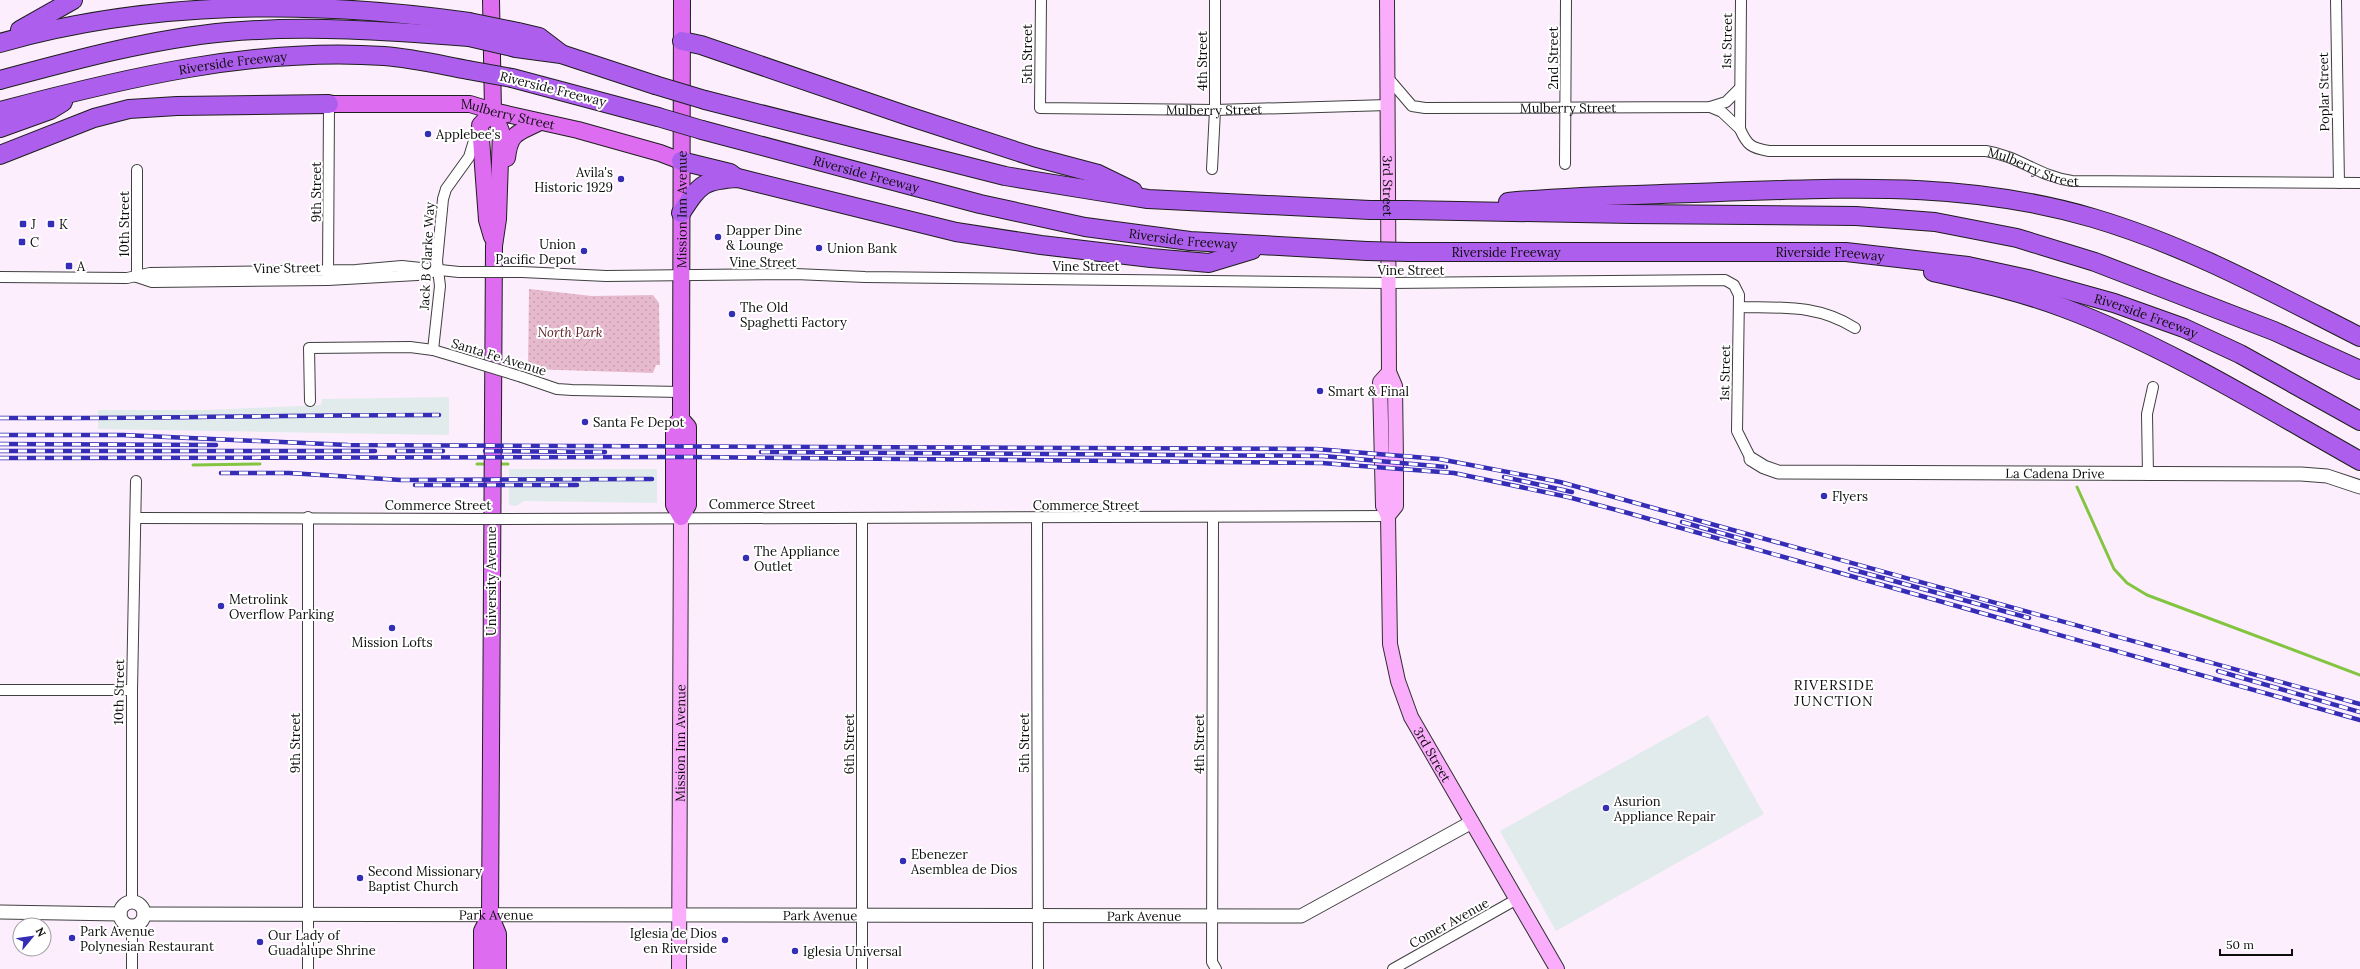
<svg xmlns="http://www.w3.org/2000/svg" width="2360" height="969" viewBox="0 0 2360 969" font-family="Lora,serif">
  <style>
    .industrial { fill: #e2ebeb }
    .park { fill: url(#park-dots) }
    .garden { fill: url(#garden-furrows) }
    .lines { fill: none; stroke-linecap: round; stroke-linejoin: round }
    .stream { stroke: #83c541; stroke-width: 3 }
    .minor-casing { stroke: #404040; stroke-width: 12 }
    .tertiary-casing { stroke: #404040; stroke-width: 15 }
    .secondary-casing { stroke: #2f2f2f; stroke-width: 16 }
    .primary-casing { stroke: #1e1e1e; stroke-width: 18 }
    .motorway-casing { stroke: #1e1e1e; stroke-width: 20 }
    .minor { stroke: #fff; stroke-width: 10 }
    .tertiary { stroke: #fff; stroke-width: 13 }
    .secondary { stroke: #faadfa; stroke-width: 14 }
    .primary { stroke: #de6cf1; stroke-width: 16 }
    .motorway { stroke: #ae5eec; stroke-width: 18 }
    .rail-casing { stroke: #352db5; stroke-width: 4.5 }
    .rail { stroke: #fff; stroke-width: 3; stroke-dasharray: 9; stroke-linecap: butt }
    .minor-bridge-casing { stroke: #404040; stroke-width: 12; stroke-linecap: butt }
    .motorway-bridge-casing { stroke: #1e1e1e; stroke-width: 20; stroke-linecap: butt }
    .minor-bridge { stroke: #fff; stroke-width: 10 }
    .motorway-bridge { stroke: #ae5eec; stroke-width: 18 }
    .poi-dot { fill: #352db5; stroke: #fff; stroke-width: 1.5 }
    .labels { text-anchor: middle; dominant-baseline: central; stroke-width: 4; stroke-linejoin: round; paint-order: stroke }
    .street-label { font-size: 13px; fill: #0d0d0d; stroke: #fff }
    .poi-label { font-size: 13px; fill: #0d0d0d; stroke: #fff; text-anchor: start }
    .park-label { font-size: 13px; font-style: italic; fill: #612128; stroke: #fff }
    .neighbourhood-label { font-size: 14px; letter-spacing: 1px; fill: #0d0d0d; stroke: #fff }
  </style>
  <defs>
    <pattern id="park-dots" width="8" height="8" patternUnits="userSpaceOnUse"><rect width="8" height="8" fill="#e6bacc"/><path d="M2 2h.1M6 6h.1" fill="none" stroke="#c49fae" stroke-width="1.8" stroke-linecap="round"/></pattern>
    <pattern id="garden-furrows" width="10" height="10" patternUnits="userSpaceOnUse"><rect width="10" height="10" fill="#e6bacc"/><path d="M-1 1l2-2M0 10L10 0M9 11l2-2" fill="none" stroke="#c49fae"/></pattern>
  </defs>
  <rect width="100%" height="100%" fill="#fdeefe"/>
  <path class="industrial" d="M 449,397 L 449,435 L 98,429 L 98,410 L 206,410 L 321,405 L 322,399 Z
    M 509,469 L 657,469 L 657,503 L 524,501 L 516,506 L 509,505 Z
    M 1708,715 L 1764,814 L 1556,931 L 1500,831 Z"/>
  <path class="park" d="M 529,289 L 592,296 L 653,295 L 659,303 L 660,365 L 656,365 L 653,373 L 528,369 Z"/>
  <path class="garden" d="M575 335a12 12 0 1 1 24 0a12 12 0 1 1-24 0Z"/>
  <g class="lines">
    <path class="stream" d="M 477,464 L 487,464
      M 497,464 L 508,464
      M 193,465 L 260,464
      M 2077,487 L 2114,569 L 2127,583 L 2147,595 L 2360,675"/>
    <g class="minor-casing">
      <g id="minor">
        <path id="s1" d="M 1041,0 L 1040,108 L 1215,110 L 1388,105"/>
        <path id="s2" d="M 1741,0 L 1740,129 C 1747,145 1751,148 1769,151 L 1986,151 C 2019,156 2040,177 2072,181 L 2360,183"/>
        <path d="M 2336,0 L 2339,183"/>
        <path id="s3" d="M 1388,78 L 1412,106 L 1425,108 L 1710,107 L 1726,102 L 1739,89"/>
        <path d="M 1710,107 L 1722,112 L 1740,129"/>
        <path d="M 1565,164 L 1566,0"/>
        <path d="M 1212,169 L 1215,110 L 1215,0"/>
        <path d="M 137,170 L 137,277"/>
        <path d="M 522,272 L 606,276 L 795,274 L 865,277 L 1390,283 L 1725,280 L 1734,285 L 1739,295 L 1737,431 L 1751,459"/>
        <path d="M 328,276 L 329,104"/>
        <path d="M 0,277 L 127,278 L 150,273 L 356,270 L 402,266 L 459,272"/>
        <path d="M 137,277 L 152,282 L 328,280 L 417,275 L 432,272"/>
        <path d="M 1739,307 C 1782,308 1817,304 1855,328"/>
        <path d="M 433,350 L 440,286 L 437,261 L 443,199 L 446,189 L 469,157 L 477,131"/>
        <path d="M 522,377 L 557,389 L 572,390 L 681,392"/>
        <path d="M 310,401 L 309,348 L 410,347 L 433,350 L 460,358"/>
        <path d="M 2148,475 L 2147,414 L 2153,387"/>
        <path d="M 136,518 L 475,519"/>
        <path d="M 1037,518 L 1038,969"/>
        <path d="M 1213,518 L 1212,962 L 1216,969"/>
        <path d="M 506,519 L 1388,516"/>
        <path d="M 0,690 L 132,690"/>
        <path d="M 132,903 L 132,690 L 136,481"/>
        <path d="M 132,927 L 132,969"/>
        <path d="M 308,969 L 308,517"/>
        <path d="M 862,969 L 862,518"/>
        <path d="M 1393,969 L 1517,899"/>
      </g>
    </g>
    <g class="tertiary-casing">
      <g id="tertiary">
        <path id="s4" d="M 1751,459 L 1764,467 L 1778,472 L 2301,474 L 2327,476 L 2360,487"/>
        <circle cx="132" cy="914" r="12"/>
        <path d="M 0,912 L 120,914"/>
        <path id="s5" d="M 144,914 L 1301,916 L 1472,822"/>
      </g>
    </g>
    <g class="secondary-casing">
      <g id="secondary">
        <path id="s6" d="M 1387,0 L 1389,372 L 1395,386 L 1396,461 L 1396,506 L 1388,516"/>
        <path id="s7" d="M 1389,372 L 1380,382 L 1383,506 L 1388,516 L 1390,644 L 1398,681 L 1411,717 L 1557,969"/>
        <path id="s8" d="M 679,969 L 681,517"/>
      </g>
    </g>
    <g class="primary-casing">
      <g id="primary">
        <path d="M 491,0 L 493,111 L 501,131 L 498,219 L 494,246 L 490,915 L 498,934 L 498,969"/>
        <path id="s9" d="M 329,104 L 470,104 L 493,111 L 578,130 L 660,153 L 681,161"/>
        <path d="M 507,158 C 510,131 519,133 540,122"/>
        <path d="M 492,237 L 487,220 L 480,125 L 493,111"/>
        <path id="s10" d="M 681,419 L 674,426 L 674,505 L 681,517 L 688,505 L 688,427 L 681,419 L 681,392 L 682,0"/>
        <path d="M 482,969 L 482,931 L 490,915"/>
      </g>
    </g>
    <g class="motorway-casing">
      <g id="motorway">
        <path d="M 20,30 L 73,0"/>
        <path d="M 518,32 L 539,37 L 560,53"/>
        <path d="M 682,41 L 701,45 L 911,117 L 1034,157 L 1098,174 L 1133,191"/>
        <path d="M 0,43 C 150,0 315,0 469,22"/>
        <path d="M 516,48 L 561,54 L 655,85"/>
        <path d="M 512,78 L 658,117"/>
        <path d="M 0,80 C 74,60 151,39 227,32 C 308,25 389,31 469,37"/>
        <path d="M 705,100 L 1005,176 L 1097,191 L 1148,199 L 1370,210"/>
        <path id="s11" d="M 0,111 C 125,78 254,47 384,56 C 412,58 441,65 468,70"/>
        <path d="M 0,128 L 50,110 L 63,102"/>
        <path id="s12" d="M 702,130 L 980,204 L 1085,227 L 1190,241 L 1367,251"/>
        <path d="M 0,155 L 94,118 L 129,109 L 177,106 L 329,104"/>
        <path d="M 681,161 L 730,173 L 734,176"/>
        <path d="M 1508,202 C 1578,195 1649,195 1720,192 C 1850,188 1967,181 2093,218 C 2188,246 2273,293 2360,337"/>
        <path d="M 1406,210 L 1631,214 L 1856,216 L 1935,222 L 2017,238 L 2095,262 L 2274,331 L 2360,370"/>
        <path d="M 681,213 C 700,184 703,180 738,178 L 956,232 L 1041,245 L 1151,258 L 1209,263 L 1252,250"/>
        <path id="s13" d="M 1409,252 L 1846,252 L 1968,266 L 2028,279 L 2114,303 L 2184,328 L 2240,354 L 2360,421"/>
        <path d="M 1933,272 C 1977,282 2022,292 2064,308 C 2168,347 2264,407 2360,461"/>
      </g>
    </g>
    <use href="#minor" class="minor"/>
    <use href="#tertiary" class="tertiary"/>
    <use href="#secondary" class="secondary"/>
    <use href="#primary" class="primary"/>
    <use href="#motorway" class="motorway"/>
    <g class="rail-casing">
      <path id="rail" d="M 0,418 C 146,419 292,415 439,415
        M 0,435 L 123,435 L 348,445 L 1316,449 L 1439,459 L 1560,482 L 2360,704
        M 0,444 L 216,445
        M 0,451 L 375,451
        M 397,451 L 443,451
        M 485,451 L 605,452
        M 761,452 L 1323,456 L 1446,467
        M 0,458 L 688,457 L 1322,463 L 1454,473 L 1568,497 L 1628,513 L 2360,720
        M 221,473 L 289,473 L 401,480 L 652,479
        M 1504,477 L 1572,492
        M 415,485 L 577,485
        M 1682,522 L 1749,541
        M 1850,569 L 2029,618
        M 2218,671 L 2360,712"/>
    </g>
    <use href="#rail" class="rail"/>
    <g class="minor-bridge-casing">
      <path id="minor-bridge" d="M 459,272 L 522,272
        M 460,358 L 522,377
        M 475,519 L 506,519"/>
    </g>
    <g class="motorway-bridge-casing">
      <path id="motorway-bridge" d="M 469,22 L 518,32
        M 469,37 L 516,48
        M 468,70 L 512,78
        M 655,85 L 705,100
        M 658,117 L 702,130
        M 1370,210 L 1406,210
        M 1367,251 L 1409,252"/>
    </g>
    <use href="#minor-bridge" class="minor-bridge"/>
    <use href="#motorway-bridge" class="motorway-bridge"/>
  </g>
  <g class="poi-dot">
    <circle cx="428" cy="134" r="4"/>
    <circle cx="621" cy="179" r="4"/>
    <rect x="19" y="220" width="8" height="8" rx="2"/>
    <rect x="47" y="220" width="8" height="8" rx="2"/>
    <circle cx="718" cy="237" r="4"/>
    <rect x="18" y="238" width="8" height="8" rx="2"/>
    <circle cx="819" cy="248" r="4"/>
    <circle cx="584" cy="251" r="4"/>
    <rect x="65" y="262" width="8" height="8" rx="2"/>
    <circle cx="732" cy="314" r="4"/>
    <circle cx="1320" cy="391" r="4"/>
    <circle cx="585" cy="422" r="4"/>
    <circle cx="1824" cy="496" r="4"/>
    <circle cx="746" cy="558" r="4"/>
    <circle cx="221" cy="606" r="4"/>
    <circle cx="392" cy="628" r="4"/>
    <circle cx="1606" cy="808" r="4"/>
    <circle cx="903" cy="861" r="4"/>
    <circle cx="360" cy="878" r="4"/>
    <circle cx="72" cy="938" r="4"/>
    <circle cx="725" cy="940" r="4"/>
    <circle cx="260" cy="942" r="4"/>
    <circle cx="795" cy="951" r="4"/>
  </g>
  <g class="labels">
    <g class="street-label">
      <text transform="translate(1727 41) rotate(-89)">1st Street</text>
      <text transform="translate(1027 54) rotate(-90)">5th Street</text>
      <text transform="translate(1553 58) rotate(-90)">2nd Street</text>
      <text transform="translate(1202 61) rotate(-90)">4th Street</text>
      <text stroke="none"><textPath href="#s11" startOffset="238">Riverside Freeway</textPath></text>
      <text transform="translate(553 89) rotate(14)">Riverside Freeway</text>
      <text transform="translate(2324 92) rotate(-91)">Poplar Street</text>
      <text stroke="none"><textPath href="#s3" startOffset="193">Mulberry Street</textPath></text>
      <text stroke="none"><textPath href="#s1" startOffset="282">Mulberry Street</textPath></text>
      <text stroke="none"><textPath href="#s9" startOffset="180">Mulberry Street</textPath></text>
      <text stroke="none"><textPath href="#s2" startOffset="435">Mulberry Street</textPath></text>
      <text stroke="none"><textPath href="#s12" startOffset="170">Riverside Freeway</textPath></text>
      <text stroke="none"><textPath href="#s6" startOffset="186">3rd Street</textPath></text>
      <text transform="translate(316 192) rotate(-90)">9th Street</text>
      <text stroke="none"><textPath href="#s10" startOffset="415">Mission Inn Avenue</textPath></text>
      <text transform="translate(124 224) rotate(-90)">10th Street</text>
      <text stroke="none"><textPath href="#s12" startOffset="494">Riverside Freeway</textPath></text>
      <text stroke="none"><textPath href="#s13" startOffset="97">Riverside Freeway</textPath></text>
      <text stroke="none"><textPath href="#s13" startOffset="421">Riverside Freeway</textPath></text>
      <text transform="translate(427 256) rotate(-87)">Jack B Clarke Way</text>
      <text x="763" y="262">Vine Street</text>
      <text x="1086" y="266">Vine Street</text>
      <text transform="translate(287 268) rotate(-1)">Vine Street</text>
      <text x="1411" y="270">Vine Street</text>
      <text stroke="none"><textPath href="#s13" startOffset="745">Riverside Freeway</textPath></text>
      <text transform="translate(499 357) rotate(17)">Santa Fe Avenue</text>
      <text transform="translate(1725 373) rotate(-89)">1st Street</text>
      <text stroke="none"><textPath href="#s4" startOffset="307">La Cadena Drive</textPath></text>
      <text x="762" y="504">Commerce Street</text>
      <text x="438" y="505">Commerce Street</text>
      <text x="1086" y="505">Commerce Street</text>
      <text transform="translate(491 581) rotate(-90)">University Avenue</text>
      <text transform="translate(119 692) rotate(-89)">10th Street</text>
      <text transform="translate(295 743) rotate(-90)">9th Street</text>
      <text stroke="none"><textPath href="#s8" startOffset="226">Mission Inn Avenue</textPath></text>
      <text transform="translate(1024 743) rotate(-90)">5th Street</text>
      <text transform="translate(849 744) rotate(-90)">6th Street</text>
      <text transform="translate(1199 744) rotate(-90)">4th Street</text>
      <text stroke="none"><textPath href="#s7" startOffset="396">3rd Street</textPath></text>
      <text stroke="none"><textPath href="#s5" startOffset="352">Park Avenue</textPath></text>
      <text stroke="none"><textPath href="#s5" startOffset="676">Park Avenue</textPath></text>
      <text stroke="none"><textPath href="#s5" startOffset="1000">Park Avenue</textPath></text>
      <text transform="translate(1449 923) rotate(-29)">Comer Avenue</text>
    </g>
    <g class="poi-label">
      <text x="436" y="134">Applebee's</text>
      <text x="613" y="172" text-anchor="end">Avila's<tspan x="613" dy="15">Historic 1929</tspan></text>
      <text x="31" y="224">J</text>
      <text x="59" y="224">K</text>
      <text x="726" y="230">Dapper Dine<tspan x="726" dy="15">&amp; Lounge</tspan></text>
      <text x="30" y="242">C</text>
      <text x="576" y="244" text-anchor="end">Union<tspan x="576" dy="15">Pacific Depot</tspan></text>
      <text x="827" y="248">Union Bank</text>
      <text x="77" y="266">A</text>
      <text x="740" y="307">The Old<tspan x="740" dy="15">Spaghetti Factory</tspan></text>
      <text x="1328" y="391">Smart &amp; Final</text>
      <text x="593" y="422">Santa Fe Depot</text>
      <text x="1832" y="496">Flyers</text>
      <text x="754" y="551">The Appliance<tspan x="754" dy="15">Outlet</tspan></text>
      <text x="229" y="599">Metrolink<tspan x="229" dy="15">Overflow Parking</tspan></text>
      <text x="392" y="642" text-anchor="middle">Mission Lofts</text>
      <text x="1614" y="801">Asurion<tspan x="1614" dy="15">Appliance Repair</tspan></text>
      <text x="911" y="854">Ebenezer<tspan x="911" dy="15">Asemblea de Dios</tspan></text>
      <text x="368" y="871">Second Missionary<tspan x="368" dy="15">Baptist Church</tspan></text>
      <text x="80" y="931">Park Avenue<tspan x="80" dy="15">Polynesian Restaurant</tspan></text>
      <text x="717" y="933" text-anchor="end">Iglesia de Dios<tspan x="717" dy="15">en Riverside</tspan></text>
      <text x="268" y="935">Our Lady of<tspan x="268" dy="15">Guadalupe Shrine</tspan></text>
      <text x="803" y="951">Iglesia Universal</text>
    </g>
    <g class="park-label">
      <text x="570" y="332">North Park</text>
    </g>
    <g class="neighbourhood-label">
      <text x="1834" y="685">RIVERSIDE<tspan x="1834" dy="16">JUNCTION</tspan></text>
    </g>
  </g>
  <g transform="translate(32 937) rotate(61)"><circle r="19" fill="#ffffff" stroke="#9e9e9e"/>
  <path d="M0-3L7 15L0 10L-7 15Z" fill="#352db5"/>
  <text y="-6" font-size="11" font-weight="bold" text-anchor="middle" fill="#0d0d0d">N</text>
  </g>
  <path d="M2220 949v6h72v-6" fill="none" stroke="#0d0d0d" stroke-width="2"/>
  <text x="2226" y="949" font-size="12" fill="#0d0d0d" stroke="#ffffff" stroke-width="3" paint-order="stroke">50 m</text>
</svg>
